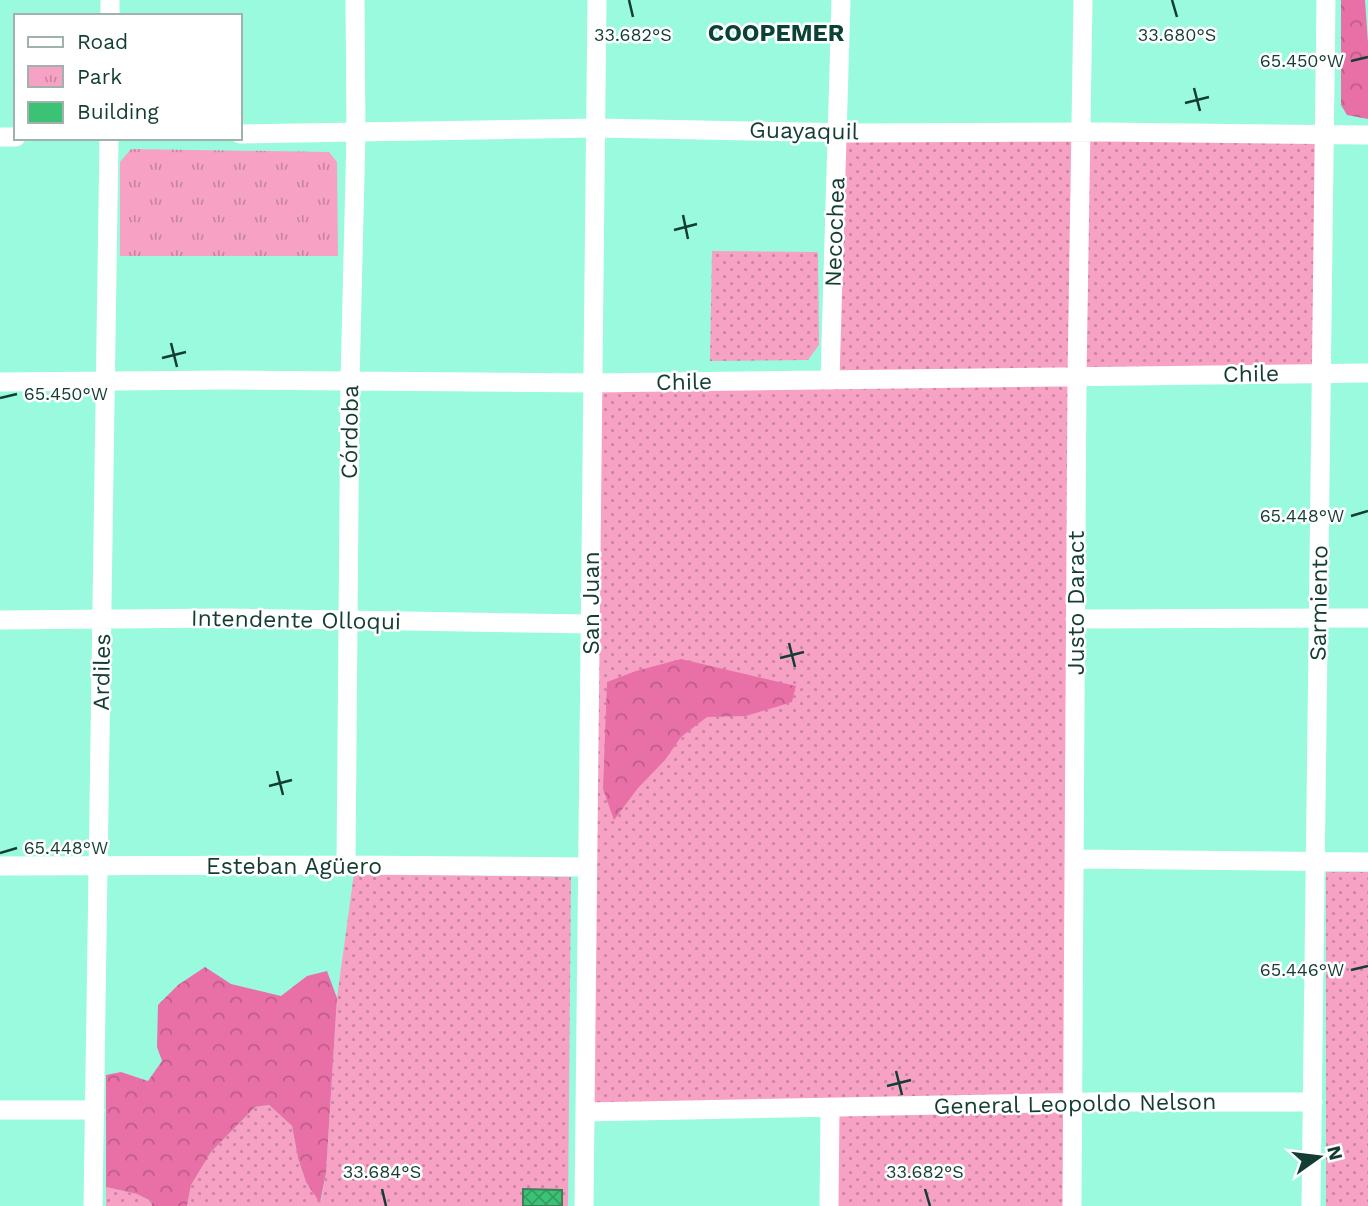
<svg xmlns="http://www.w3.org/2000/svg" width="1368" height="1206" viewBox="0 0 1368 1206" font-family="'Work Sans',sans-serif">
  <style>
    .grass { fill: url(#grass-dots) }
    .forest { fill: url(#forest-crowns) }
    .park { fill: url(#park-tufts) }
    .building { fill: url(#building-cross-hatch); stroke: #3c8255; stroke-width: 2 }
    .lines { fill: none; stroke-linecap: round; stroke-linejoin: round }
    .minor { stroke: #fff; stroke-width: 19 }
    .ticks { fill: none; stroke: #133d33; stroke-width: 2.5 }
    .labels { text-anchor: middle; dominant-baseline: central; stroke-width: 5; stroke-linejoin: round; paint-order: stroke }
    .street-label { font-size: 23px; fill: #133d33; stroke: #fff }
    .neighbourhood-label { font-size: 24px; font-weight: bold; fill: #0a4336; stroke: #fff }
    .ticks-label { font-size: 18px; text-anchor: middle; fill: #133d33; stroke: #fff; stroke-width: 5; stroke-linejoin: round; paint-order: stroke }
  </style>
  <defs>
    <pattern id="grass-dots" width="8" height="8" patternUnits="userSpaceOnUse" patternTransform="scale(1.75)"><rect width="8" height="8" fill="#f7a2c4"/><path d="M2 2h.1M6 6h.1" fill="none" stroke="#c785a0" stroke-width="1.8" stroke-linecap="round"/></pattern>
    <pattern id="forest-crowns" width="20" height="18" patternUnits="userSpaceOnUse" patternTransform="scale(1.75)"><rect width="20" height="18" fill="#e970a7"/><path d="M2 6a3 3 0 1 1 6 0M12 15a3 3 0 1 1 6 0" fill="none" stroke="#bc5d89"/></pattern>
    <pattern id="park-tufts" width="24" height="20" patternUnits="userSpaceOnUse" patternTransform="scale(1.75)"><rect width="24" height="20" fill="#f7a2c4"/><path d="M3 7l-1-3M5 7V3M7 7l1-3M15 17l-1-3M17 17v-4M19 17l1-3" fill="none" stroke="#c785a0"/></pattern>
    <pattern id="building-cross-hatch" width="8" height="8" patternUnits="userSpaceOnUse" patternTransform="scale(1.75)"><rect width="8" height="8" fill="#3cc275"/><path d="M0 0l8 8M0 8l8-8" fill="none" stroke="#319f61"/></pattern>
  </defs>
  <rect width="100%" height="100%" fill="#99fade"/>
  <path class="grass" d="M 838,132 L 1325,133 L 1322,373 L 1078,376 L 1072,1206 L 829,1206 L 830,1109 L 585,1112 L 592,383 L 830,380 Z
    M 712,251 L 818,252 L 819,345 L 808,360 L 710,361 Z
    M 1326,872 L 1368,872 L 1368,1206 L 1326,1206 Z
    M 354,873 L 571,877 L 568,1206 L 187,1206 L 191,1185 L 211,1152 L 255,1107 L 269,1105 L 292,1126 L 298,1158 L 306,1182 L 321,1201 L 326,1173 L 337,998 Z
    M 106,1187 L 137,1194 L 151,1201 L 152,1206 L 106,1206 Z"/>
  <path class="forest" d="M 1341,0 L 1365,0 L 1368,43 L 1368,119 L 1347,115 L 1341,105 Z
    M 681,659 L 796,686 L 792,702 L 746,716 L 707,717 L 681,737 L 665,760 L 638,788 L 614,820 L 603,789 L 607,682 L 636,671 Z
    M 205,967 L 231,984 L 281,996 L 307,976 L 327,971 L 337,998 L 326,1173 L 320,1203 L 306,1182 L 298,1158 L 292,1126 L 269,1105 L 255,1107 L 211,1152 L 191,1185 L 187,1206 L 152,1206 L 151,1201 L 137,1194 L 106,1187 L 106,1075 L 121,1072 L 148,1081 L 162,1061 L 157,1047 L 158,1005 L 178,985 Z"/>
  <path class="park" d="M 131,149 L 329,152 L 337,162 L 338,256 L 120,256 L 120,162 Z"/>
  <path class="building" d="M 523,1189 L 562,1190 L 562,1206 L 523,1206 Z"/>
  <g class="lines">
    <path class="minor" d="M 110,16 L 110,0
      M 240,134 L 597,128 L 857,133 L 1105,132 L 1368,135
      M 0,137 L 16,137
      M 830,379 L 841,0
      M 0,382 L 226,380 L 592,383 L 1368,373
      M 1075,619 L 1368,618
      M 0,620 L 226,618 L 591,624
      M 1074,859 L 1368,862
      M 346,865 L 350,381 L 356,134 L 355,0
      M 0,866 L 346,865 L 587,867
      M 0,1110 L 95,1110
      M 585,1112 L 1095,1102 L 1313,1102
      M 93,1206 L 109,138
      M 584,1206 L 597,0
      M 829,1206 L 830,1108
      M 1072,1206 L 1077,376 L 1083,0
      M 1311,1206 L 1326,0"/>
  </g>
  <path class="ticks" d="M 629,0 L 633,17M 1172,0 L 1177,17M 1351,61 L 1368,57M 1194,88 L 1200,111M 1185,103 L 1209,97M 683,215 L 688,239M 674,230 L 697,224M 171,343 L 177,367M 162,358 L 186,352M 0,398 L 17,394M 1351,516 L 1368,511M 789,643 L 795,667M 780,658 L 804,652M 277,771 L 283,795M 269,786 L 292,780M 0,853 L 17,848M 1351,970 L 1368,966M 896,1071 L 902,1095M 887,1086 L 911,1080M 382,1189 L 386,1206M 925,1189 L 930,1206"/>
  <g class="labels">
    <g class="street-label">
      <text transform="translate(804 131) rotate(1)">Guayaquil</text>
      <text transform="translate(835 232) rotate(-88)">Necochea</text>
      <text transform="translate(1251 374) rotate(-1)">Chile</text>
      <text transform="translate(684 382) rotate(-1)">Chile</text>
      <text transform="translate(350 432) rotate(-89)">Córdoba</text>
      <text transform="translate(591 603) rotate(-90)">San Juan</text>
      <text transform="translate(1076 603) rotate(-90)">Justo Daract</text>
      <text transform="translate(1319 603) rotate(-89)">Sarmiento</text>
      <text transform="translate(296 620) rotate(1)">Intendente Olloqui</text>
      <text transform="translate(102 672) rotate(-89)">Ardiles</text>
      <text x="294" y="866">Esteban Agüero</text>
      <text transform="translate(1075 1104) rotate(-1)">General Leopoldo Nelson</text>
    </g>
    <g class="neighbourhood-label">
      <text x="776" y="33">COOPEMER</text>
    </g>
  </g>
  <g class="ticks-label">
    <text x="633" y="41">33.682°S</text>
    <text x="1177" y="41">33.680°S</text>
    <text x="1302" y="67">65.450°W</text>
    <text x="66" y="400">65.450°W</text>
    <text x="1302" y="522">65.448°W</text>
    <text x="66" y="854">65.448°W</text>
    <text x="1302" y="976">65.446°W</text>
    <text x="382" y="1178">33.684°S</text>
    <text x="925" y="1178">33.682°S</text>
  </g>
  <rect x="14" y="14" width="228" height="126" fill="#ffffff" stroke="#a1b1ad" stroke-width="2"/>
  <rect x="28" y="37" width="35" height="10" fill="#ffffff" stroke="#a1b1ad" stroke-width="2"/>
  <text x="77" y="49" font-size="21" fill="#133d33">Road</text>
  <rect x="28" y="66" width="35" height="21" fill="url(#park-tufts)" stroke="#a1b1ad" stroke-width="2"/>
  <text x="77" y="84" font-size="21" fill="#133d33">Park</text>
  <rect x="28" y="102" width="35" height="21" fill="#3cc275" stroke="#a1b1ad" stroke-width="2"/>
  <text x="77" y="119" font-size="21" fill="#133d33">Building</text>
  <g transform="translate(1319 1157) rotate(76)" stroke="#ffffff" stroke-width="5" paint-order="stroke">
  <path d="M0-5L12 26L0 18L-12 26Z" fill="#133d33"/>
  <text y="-10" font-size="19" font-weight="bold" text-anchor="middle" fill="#133d33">N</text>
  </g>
</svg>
